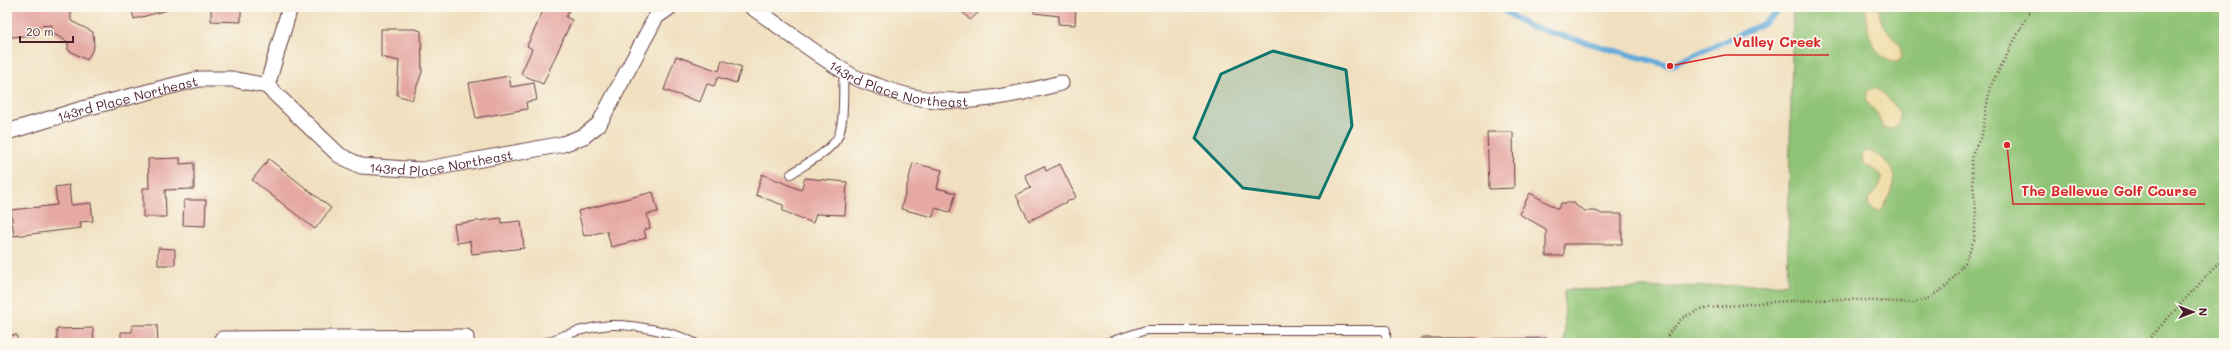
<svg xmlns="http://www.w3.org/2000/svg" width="2231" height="350" viewBox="0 0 2231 350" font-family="Mali,sans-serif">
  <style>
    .green { fill: #8fc375; stroke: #6c7150 }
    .sand { fill: #eeda9e; stroke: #9c7c64 }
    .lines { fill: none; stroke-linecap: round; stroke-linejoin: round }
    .stream { stroke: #64aada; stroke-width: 5.5 }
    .building { fill: #e5a8a3 }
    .lane-casing { stroke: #633c41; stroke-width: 10 }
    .street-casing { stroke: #633c41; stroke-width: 17 }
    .path { stroke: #633c41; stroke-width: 2.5; stroke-dasharray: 1 3; stroke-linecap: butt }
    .lane { stroke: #fff; stroke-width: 8 }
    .street { stroke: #fff; stroke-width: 15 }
    .marked { fill: #0f766e; fill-opacity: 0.2; stroke: #0f766e; stroke-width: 3; stroke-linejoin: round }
    .labels { text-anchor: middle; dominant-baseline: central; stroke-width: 3.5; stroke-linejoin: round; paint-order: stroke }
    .street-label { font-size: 13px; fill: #4a1f2b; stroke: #fbf7ec }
    .leader { fill: none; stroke: #d62828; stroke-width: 1.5 }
    .callout-dot { fill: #d62828; stroke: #fbf7ec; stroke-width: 1.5 }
    .callout-label { font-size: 14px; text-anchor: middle; font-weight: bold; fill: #d62828; stroke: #fbf7ec; stroke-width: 3.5; stroke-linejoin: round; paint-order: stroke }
  </style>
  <rect width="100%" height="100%" fill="#fbf7ec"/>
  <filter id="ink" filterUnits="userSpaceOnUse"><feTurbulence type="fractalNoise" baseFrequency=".025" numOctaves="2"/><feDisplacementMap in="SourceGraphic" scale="8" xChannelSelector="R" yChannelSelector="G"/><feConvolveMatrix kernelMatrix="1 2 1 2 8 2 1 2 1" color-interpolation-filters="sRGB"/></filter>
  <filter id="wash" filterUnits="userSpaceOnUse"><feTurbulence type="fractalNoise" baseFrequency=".012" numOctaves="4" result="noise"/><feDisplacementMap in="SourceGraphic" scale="16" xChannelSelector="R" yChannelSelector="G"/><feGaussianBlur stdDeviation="0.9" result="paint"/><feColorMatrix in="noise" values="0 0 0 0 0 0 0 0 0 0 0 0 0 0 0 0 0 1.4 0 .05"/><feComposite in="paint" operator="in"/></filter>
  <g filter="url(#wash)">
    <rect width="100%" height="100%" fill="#f0e0c0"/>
    <path class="green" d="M 1793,7 L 2224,7 L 2224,343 L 1565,343 L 1564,290 L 1787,284 Z"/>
    <path class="sand" d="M 1879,7 C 1877,31 1906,40 1901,59 L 1897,62 C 1873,62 1864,25 1866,7 Z
      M 1877,88 C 1880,89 1897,109 1900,113 L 1899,122 L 1892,129 L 1883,128 L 1877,113 L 1867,102 L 1867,92 L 1871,89 Z
      M 1866,151 C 1876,151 1891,164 1893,174 C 1896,182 1885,210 1878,212 L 1869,207 L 1868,200 L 1880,186 L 1882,178 L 1878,172 L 1864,164 L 1862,155 Z"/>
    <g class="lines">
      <path class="stream" d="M 1498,7 L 1528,26 L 1670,66 L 1762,24 L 1785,7"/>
    </g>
    <g id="blocks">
      <path class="building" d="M 7,7 L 74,7 L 71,14 L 71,21 L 93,32 L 94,47 L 87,60 L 68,50 L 68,42 L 52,33 L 52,25 L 37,26 L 37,35 L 12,37 L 7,34 Z
        M 131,7 L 167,7 L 168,10 L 134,19 Z
        M 211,7 L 241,7 L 241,22 L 211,21 Z
        M 545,7 L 561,7 L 569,11 L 566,17 L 572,20 L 543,84 L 521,74 L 532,49 L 527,46 Z
        M 958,7 L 985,7 L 970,20 Z
        M 1034,7 L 1076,7 L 1075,25 L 1058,24 L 1059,16 L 1034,13 Z
        M 381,29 L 415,29 L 421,31 L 422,72 L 412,100 L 397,95 L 399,61 L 381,57 Z
        M 676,56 L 719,71 L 722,60 L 742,67 L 736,83 L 718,77 L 714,86 L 707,84 L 700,102 L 664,90 Z
        M 509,76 L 511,87 L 534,83 L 537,100 L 526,102 L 527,109 L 476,118 L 469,83 Z
        M 1487,132 L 1513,132 L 1514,188 L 1489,189 Z
        M 180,158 L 180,164 L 194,163 L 194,189 L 165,190 L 166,217 L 143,217 L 143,188 L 149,188 L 148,159 Z
        M 269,159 L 331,208 L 315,229 L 252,180 Z
        M 913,163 L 942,170 L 937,188 L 956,193 L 950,212 L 935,208 L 933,217 L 901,209 Z
        M 1060,164 L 1076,197 L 1029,221 L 1016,195 L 1031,188 L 1025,175 L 1044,166 L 1046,171 Z
        M 762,174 L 801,190 L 805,178 L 847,182 L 845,215 L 816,214 L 813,223 L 783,211 L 783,205 L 756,195 Z
        M 69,185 L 71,205 L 91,203 L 93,221 L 80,222 L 81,228 L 14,236 L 11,210 L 57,205 L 55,187 Z
        M 653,192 L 658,212 L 647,214 L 650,228 L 644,230 L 646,238 L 611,247 L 607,231 L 584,236 L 578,211 Z
        M 1530,193 L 1558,209 L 1561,203 L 1575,203 L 1575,205 L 1585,211 L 1596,211 L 1602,214 L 1622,214 L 1622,244 L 1564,244 L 1564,256 L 1546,256 L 1546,229 L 1519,214 Z
        M 184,200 L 206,200 L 205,226 L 183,225 Z
        M 501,218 L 502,223 L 521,221 L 524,248 L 472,254 L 470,241 L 457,243 L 454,224 Z
        M 158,248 L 175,249 L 175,265 L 158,265 Z
        M 132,325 L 157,325 L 158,343 L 121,343 L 121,332 L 132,332 Z
        M 93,328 L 94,343 L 57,343 L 57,329 Z
        M 7,335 L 17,335 L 17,343 L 7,343 Z
        M 1421,338 L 1477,338 L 1477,343 L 1421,343 Z
        M 1547,338 L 1547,343 L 1492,343 L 1492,339 Z
        M 1222,341 L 1294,342 L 1294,343 L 1222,343 Z"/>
    </g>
  </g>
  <g filter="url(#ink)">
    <use href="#blocks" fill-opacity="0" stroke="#633c41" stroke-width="1"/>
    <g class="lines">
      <g class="lane-casing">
        <path id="lane" d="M 791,174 C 805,164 826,154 836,140 C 846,127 842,87 844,70
          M 545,343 C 565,334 588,327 610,325 C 634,324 674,332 695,343
          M 1106,343 L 1146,330 L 1386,330 L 1386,343"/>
      </g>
      <g class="street-casing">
        <g id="street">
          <path id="s1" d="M 752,7 C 785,30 818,56 852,76 C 860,80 869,83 878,86 C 941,112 998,99 1061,83"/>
          <path d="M 267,86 L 290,7"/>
          <path id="s2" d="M 7,132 L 82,109 L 167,87 L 199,79 L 232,79 L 267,86 L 339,155 L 361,166 L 422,170 L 563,144 L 584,136 L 599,124 L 656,17 L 670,7"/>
          <path d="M 222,343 L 222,339 L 466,337 L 466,343"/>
        </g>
      </g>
      <path class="path" d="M 1664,343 L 1669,333 L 1682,318 L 1697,311 L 1708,308 L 1768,302 L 1842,299 L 1913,303 L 1929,298 L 1948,285 L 1965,262 L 1974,240 L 1976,213 L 1971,166 L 1973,153 L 1982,134 L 1990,87 L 2032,7
        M 2145,343 L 2224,257"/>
      <use href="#lane" class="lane"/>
      <use href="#street" class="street"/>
    </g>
  </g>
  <path class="marked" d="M 1273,51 L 1346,70 L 1352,126 L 1319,198 L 1243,188 L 1194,138 L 1221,74 Z"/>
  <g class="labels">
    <g class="street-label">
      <text stroke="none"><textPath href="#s1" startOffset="169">143rd Place Northeast</textPath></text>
      <text stroke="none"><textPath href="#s2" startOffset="125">143rd Place Northeast</textPath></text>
      <text stroke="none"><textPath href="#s2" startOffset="473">143rd Place Northeast</textPath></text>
    </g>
  </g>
  <path class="leader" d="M1670 66L1725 55H1829M2007 145L2013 204H2205"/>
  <g class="callout-dot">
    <circle cx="1670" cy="66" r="4"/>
    <circle cx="2007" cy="145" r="4"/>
  </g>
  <g class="callout-label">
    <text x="1777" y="47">Valley Creek</text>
    <text x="2109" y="196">The Bellevue Golf Course</text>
  </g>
  <rect width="2231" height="350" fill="none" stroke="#fbf7ec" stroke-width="24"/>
  <g transform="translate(2193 312) rotate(90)" stroke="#fbf7ec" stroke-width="3" paint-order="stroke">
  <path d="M0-3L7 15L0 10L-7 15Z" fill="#4a1f2b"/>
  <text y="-6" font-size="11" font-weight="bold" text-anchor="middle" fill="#4a1f2b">N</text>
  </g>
  <path d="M20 36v6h53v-6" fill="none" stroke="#4a1f2b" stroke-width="2"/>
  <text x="26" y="36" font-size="12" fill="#4a1f2b" stroke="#fbf7ec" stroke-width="3" paint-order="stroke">20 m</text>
</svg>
